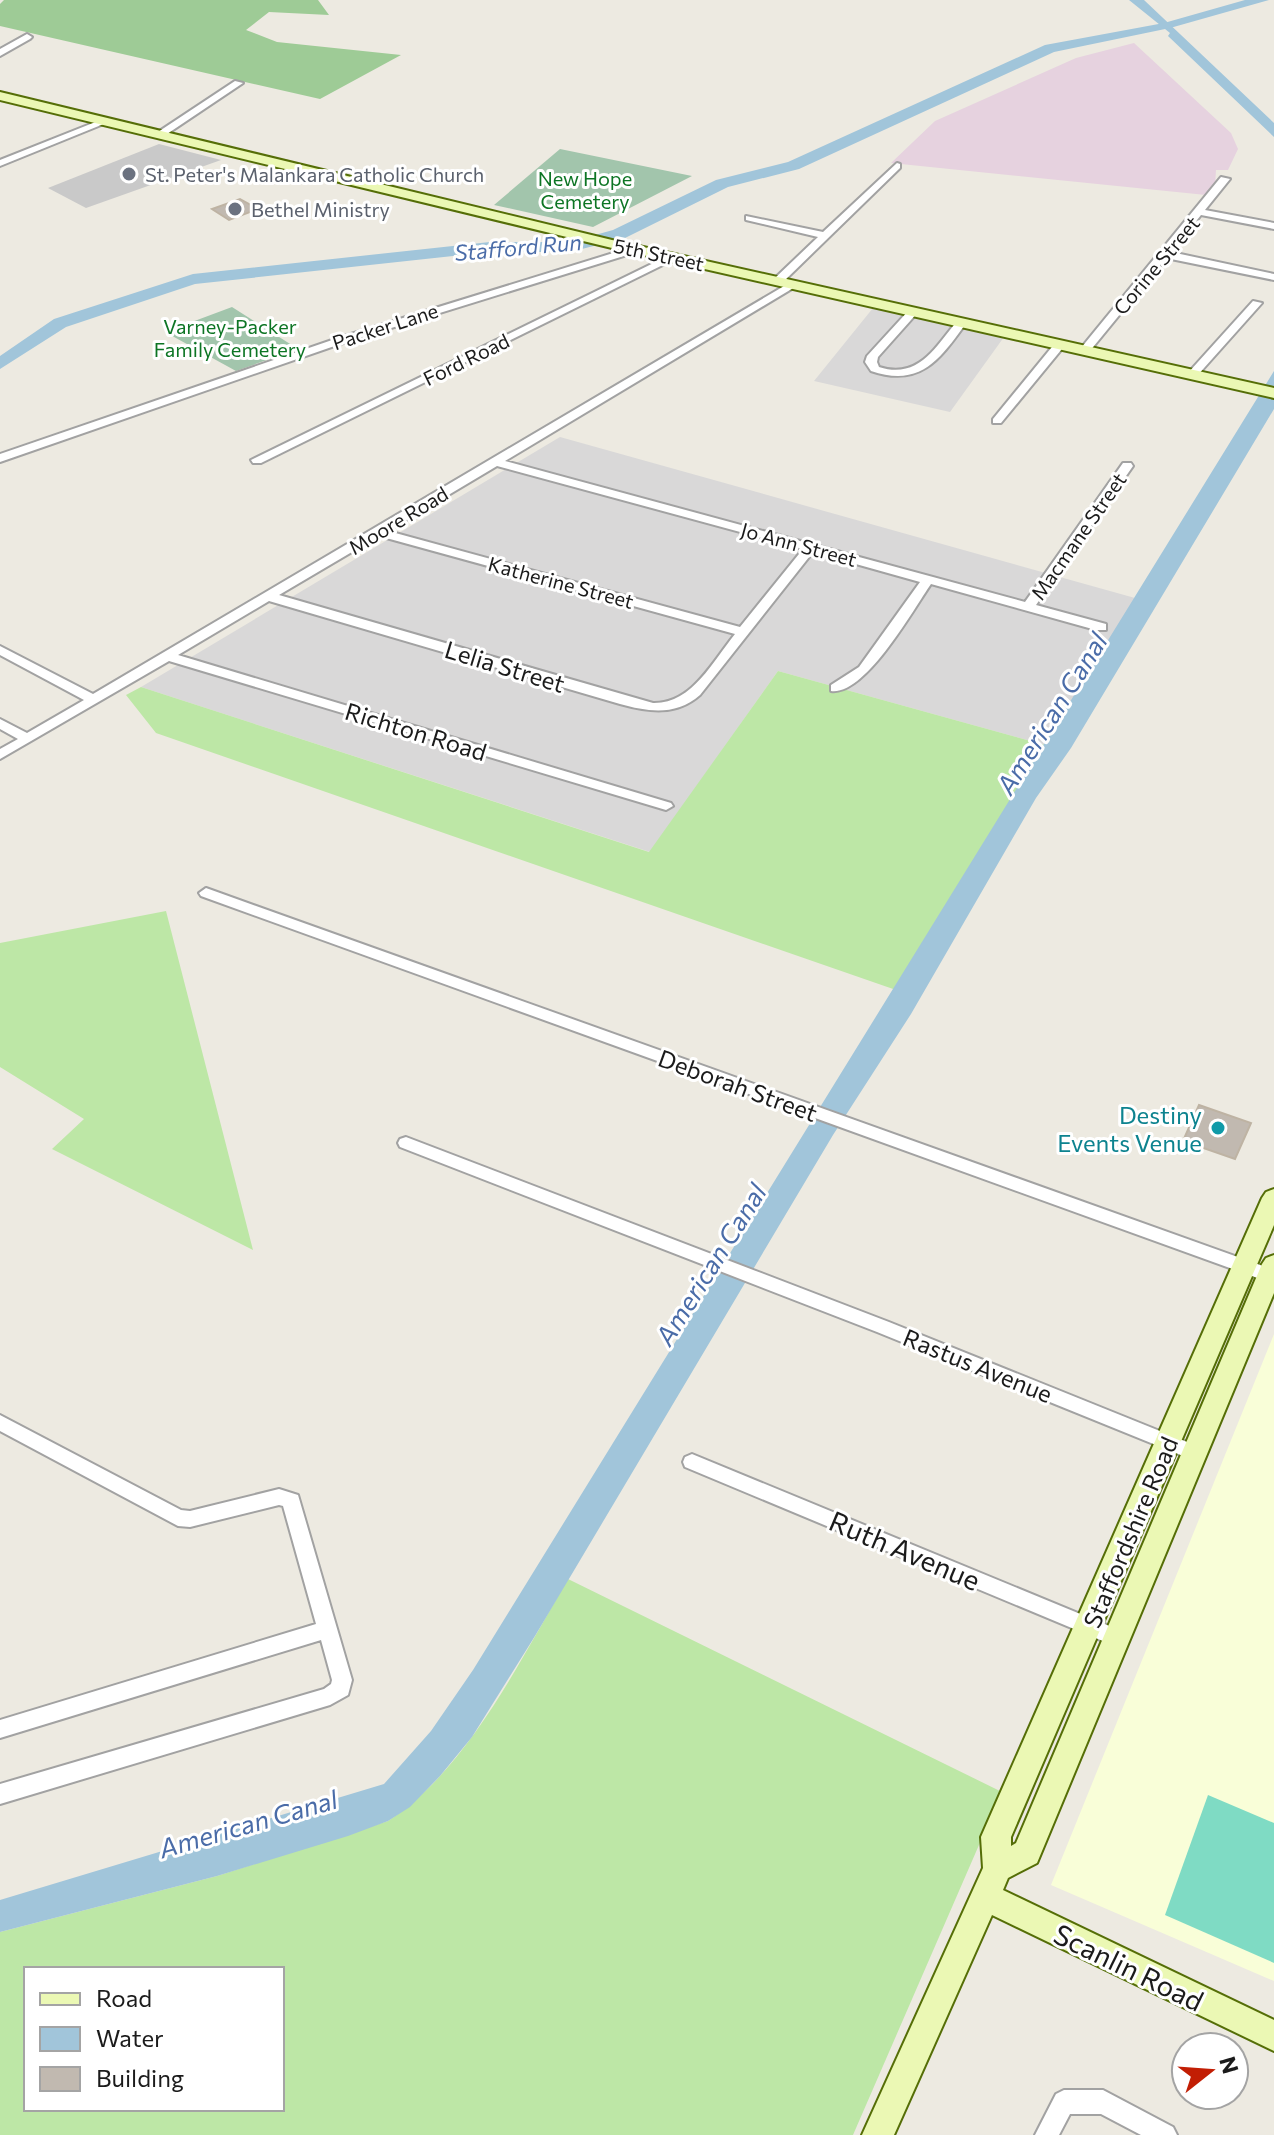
<svg xmlns="http://www.w3.org/2000/svg" width="1274" height="2135" viewBox="0 0 1274 2135" font-family="Commissioner,sans-serif">
  <style>
    .residential { fill: #d9d8d8 }
    .industrial { fill: #e6d2df }
    .education { fill: #f9fed8 }
    .religious { fill: #c9c9c9 }
    .grass { fill: #bde7a6; fill-rule: evenodd }
    .forest { fill: #9ecb96 }
    .cemetery { fill: #a2c5ac }
    .pitch { fill: #7fdbc4 }
    .water { fill: #a1c5da }
    .lines { fill: none; stroke-linecap: round; stroke-linejoin: round }
    .river { fill: #a1c5da; fill-rule: evenodd }
    .building { fill: #c1b9b0; stroke: #beb3a3; stroke-width: 2 }
    .street-casing { stroke: #a2a2a2; stroke-width: 4 }
    .secondary-casing { stroke: #556e07; stroke-width: 4 }
    .street { fill: #fff; fill-rule: evenodd }
    .secondary { fill: #ebf8b4; fill-rule: evenodd }
    .worship-dot { fill: #6b7280; stroke: #fff; stroke-width: 3 }
    .culture-dot { fill: #0f9aa8; stroke: #fff; stroke-width: 3 }
    .labels { text-anchor: middle; dominant-baseline: central; stroke-width: 6; stroke-linejoin: round; paint-order: stroke }
    .far-worship-label { font-size: 20px; fill: #5b616d; stroke: #fff; text-anchor: start }
    .far-park-label { font-size: 20px; fill: #0d7524; stroke: #fff }
    .far-street-label { font-size: 20px; fill: #1b1b1b; stroke: #fff }
    .far-water-label { font-size: 22px; font-style: italic; fill: #4a6ca8; stroke: #fff }
    .street-label { font-size: 24px; fill: #1b1b1b; stroke: #fff }
    .culture-label { font-size: 24px; fill: #0d838f; stroke: #fff; text-anchor: end }
    .water-label { font-size: 26px; font-style: italic; fill: #4a6ca8; stroke: #fff }
    .near-street-label { font-size: 28px; fill: #1b1b1b; stroke: #fff }
  </style>
  <rect width="100%" height="100%" fill="#edeae1"/>
  <path class="residential" d="M 873,308 L 1004,337 L 950,412 L 814,381 Z
    M 560,437 L 1135,598 L 1045,745 L 778,671 L 650,852 L 141,687 Z"/>
  <path class="industrial" d="M 1134,43 L 1231,133 L 1238,149 L 1228,170 L 1216,170 L 1215,186 L 1206,195 L 891,163 L 935,121 L 1076,58 Z"/>
  <path class="education" d="M 1274,1334 L 1274,1981 L 1051,1885 Z"/>
  <path class="religious" d="M 159,144 L 221,160 L 86,208 L 48,188 Z"/>
  <path class="grass" d="M 778,671 L 1045,745 L 896,990 L 156,733 L 126,695 L 141,687 L 649,852 Z
    M 166,911 L 253,1250 L 52,1149 L 84,1119 L 0,1067 L 0,943 Z
    M 568,1579 L 1002,1792 L 853,2135 L 0,2135 L 0,1932 L 217,1876 L 388,1821 C 468,1769 520,1660 568,1579 ZM 26,1969 L 282,1969 L 282,2109 L 26,2109 Z"/>
  <path class="forest" d="M 4,0 L 318,0 L 329,15 L 269,12 L 246,30 L 277,42 L 401,55 L 320,99 L 0,26 L 0,4 Z"/>
  <path class="cemetery" d="M 560,149 L 692,176 L 593,227 L 494,205 Z
    M 232,307 L 298,349 L 236,371 L 165,332 Z"/>
  <path class="pitch" d="M 1208,1795 L 1274,1823 L 1274,1963 L 1165,1915 Z"/>
  <path class="water" d="M 1129,0 L 1144,0 L 1274,123 L 1274,137 L 1168,36 L 1170,33 Z
    M 1274,371 L 1274,409 L 1071,748 L 1036,798 L 911,1014 L 833,1135 L 535,1636 L 472,1737 L 440,1776 L 410,1807 L 388,1821 L 348,1836 L 217,1876 L 0,1932 L 0,1900 L 384,1784 L 431,1731 L 473,1670 Z"/>
  <g class="lines">
    <path class="river" d="M 1245,0 L 1269,0 L 1170,28 L 1054,52 L 799,169 L 728,187 L 625,238 L 570,252 L 490,252 L 195,284 L 66,327 L 0,369 L 0,356 L 54,319 L 193,274 L 490,242 L 570,242 L 613,230 L 716,180 L 788,162 L 1045,45 L 1164,23 Z"/>
  </g>
  <path class="building" d="M 240,199 L 258,209 L 229,220 L 212,209 Z
    M 1199,1105 L 1251,1123 L 1235,1159 L 1183,1141 Z"/>
  <g class="lines">
    <g class="street-casing">
      <path id="street" d="M 27,34 L 32,37 L 30,39 L 0,56 L 0,49 Z
        M 235,81 L 243,83 L 164,136 L 158,136 L 158,132 Z
        M 103,119 L 111,121 L 0,166 L 0,160 Z
        M 897,163 L 900,164 L 900,168 L 783,282 L 775,282 L 775,278 L 818,237 L 746,220 L 746,216 L 823,232 Z
        M 1221,177 L 1230,179 L 1205,210 L 1274,223 L 1274,229 L 1201,215 L 1171,252 L 1274,274 L 1274,280 L 1166,258 L 1089,352 L 1081,352 L 1081,348 Z
        M 636,246 L 641,249 L 640,251 L 346,342 L 0,462 L 0,454 L 338,338 Z
        M 670,255 L 679,257 L 261,463 L 253,463 L 251,460 Z
        M 791,282 L 800,284 L 505,461 L 1025,602 L 1123,463 L 1131,463 L 1133,466 L 1036,605 L 1106,624 L 1106,630 L 1096,630 L 931,584 C 913,610 865,696 831,691 L 831,685 L 859,667 L 920,582 L 813,552 L 700,695 C 676,716 649,712 620,704 L 269,601 L 178,655 L 671,803 L 673,806 L 666,810 L 169,661 L 0,759 L 0,749 L 18,739 L 0,729 L 0,719 L 27,733 L 84,700 L 0,655 L 0,646 L 93,694 ZM 497,466 L 803,549 L 740,627 L 388,531 ZM 379,536 L 735,634 C 713,661 692,704 653,703 L 279,595 Z
        M 1253,301 L 1262,303 L 1196,377 L 1188,377 L 1188,373 Z
        M 914,308 L 919,311 L 878,357 L 877,362 L 879,367 C 919,380 936,346 958,320 L 967,322 C 940,359 921,388 871,371 L 865,362 L 867,356 L 910,309 Z
        M 1056,342 L 1066,344 L 1001,423 L 993,423 L 993,419 Z
        M 206,888 L 1274,1270 L 1274,1280 L 1263,1280 L 201,896 L 199,893 Z
        M 406,1137 L 889,1322 L 1202,1448 L 1204,1453 L 1202,1458 L 1195,1461 L 1188,1458 L 877,1332 L 400,1147 L 398,1143 L 400,1139 Z
        M 0,1415 L 181,1510 L 190,1511 L 279,1489 L 298,1495 L 352,1680 L 348,1695 L 330,1705 L 0,1804 L 0,1784 L 324,1689 L 331,1684 L 332,1680 L 321,1640 L 0,1738 L 0,1720 L 316,1624 L 283,1506 L 279,1505 L 190,1527 L 178,1526 L 0,1431 Z
        M 692,1454 L 1124,1632 L 1127,1638 L 1124,1644 L 1117,1647 L 1110,1644 L 685,1467 L 683,1462 L 685,1457 Z
        M 1064,2090 L 1103,2090 L 1173,2127 L 1177,2135 L 1141,2135 L 1101,2114 L 1070,2114 L 1059,2135 L 1035,2135 L 1056,2094 Z"/>
    </g>
    <g class="secondary-casing">
      <path id="secondary" d="M 0,92 L 612,240 L 1274,388 L 1274,398 L 612,248 L 0,100 Z
        M 1274,1189 L 1274,1225 L 1011,1837 L 1011,1846 L 1016,1843 L 1262,1264 L 1266,1258 L 1274,1255 L 1274,1293 L 1037,1863 L 1008,1878 L 1003,1890 L 1274,2020 L 1274,2051 L 992,1915 L 894,2135 L 862,2135 L 983,1868 L 981,1837 L 1262,1198 L 1266,1192 Z"/>
    </g>
    <use href="#street" class="street"/>
    <use href="#secondary" class="secondary"/>
  </g>
  <g class="worship-dot">
    <circle cx="129" cy="174" r="8"/>
    <circle cx="235" cy="209" r="8"/>
  </g>
  <circle class="culture-dot" cx="1218" cy="1128" r="8"/>
  <g class="labels">
    <g class="far-worship-label">
      <text x="145" y="174">St. Peter's Malankara Catholic Church</text>
      <text x="251" y="209">Bethel Ministry</text>
    </g>
    <g class="far-park-label">
      <text x="585" y="178">New Hope<tspan x="585" dy="23">Cemetery</tspan></text>
      <text x="230" y="326">Varney-Packer<tspan x="230" dy="23">Family Cemetery</tspan></text>
    </g>
    <g class="far-street-label">
      <text transform="translate(659 254) rotate(12)">5th Street</text>
      <text transform="translate(1156 265) rotate(-50)">Corine Street</text>
      <text transform="translate(385 326) rotate(-18)">Packer Lane</text>
      <text transform="translate(466 359) rotate(-26)">Ford Road</text>
      <text transform="translate(398 520) rotate(-31)">Moore Road</text>
      <text transform="translate(1078 536) rotate(-55)">Macmane Street</text>
      <text transform="translate(799 544) rotate(15)">Jo Ann Street</text>
      <text transform="translate(561 582) rotate(15)">Katherine Street</text>
    </g>
    <g class="far-water-label">
      <text transform="translate(518 247) rotate(-5)">Stafford Run</text>
    </g>
    <g class="street-label">
      <text transform="translate(505 666) rotate(17)">Lelia Street</text>
      <text transform="translate(416 731) rotate(17)">Richton Road</text>
      <text transform="translate(738 1085) rotate(20)">Deborah Street</text>
      <text transform="translate(978 1365) rotate(22)">Rastus Avenue</text>
      <text transform="translate(1130 1532) rotate(-67)">Staffordshire Road</text>
    </g>
    <g class="culture-label">
      <text x="1202" y="1114">Destiny<tspan x="1202" dy="28">Events Venue</tspan></text>
    </g>
    <g class="water-label">
      <text transform="translate(1051 713) rotate(-58)">American Canal</text>
      <text transform="translate(710 1264) rotate(-58)">American Canal</text>
      <text transform="translate(248 1823) rotate(-16)">American Canal</text>
    </g>
    <g class="near-street-label">
      <text transform="translate(905 1550) rotate(23)">Ruth Avenue</text>
      <text transform="translate(1129 1967) rotate(26)">Scanlin Road</text>
    </g>
  </g>
  <rect x="24" y="1967" width="260" height="144" fill="#ffffff" stroke="#a4a4a4" stroke-width="2"/>
  <rect x="40" y="1993" width="40" height="12" fill="#ebf8b4" stroke="#a4a4a4" stroke-width="2"/>
  <text x="96" y="2007" font-size="24" fill="#1b1b1b">Road</text>
  <rect x="40" y="2027" width="40" height="24" fill="#a1c5da" stroke="#a4a4a4" stroke-width="2"/>
  <text x="96" y="2047" font-size="24" fill="#1b1b1b">Water</text>
  <rect x="40" y="2067" width="40" height="24" fill="#c1b9b0" stroke="#a4a4a4" stroke-width="2"/>
  <text x="96" y="2087" font-size="24" fill="#1b1b1b">Building</text>
  <g transform="translate(1210 2071) rotate(73)"><circle r="38" fill="#ffffff" stroke="#a4a4a4" stroke-width="2"/>
  <path d="M0-6L14 30L0 20L-14 30Z" fill="#c21e04"/>
  <text y="-12" font-size="22" font-weight="bold" text-anchor="middle" fill="#1b1b1b">N</text>
  </g>
</svg>
